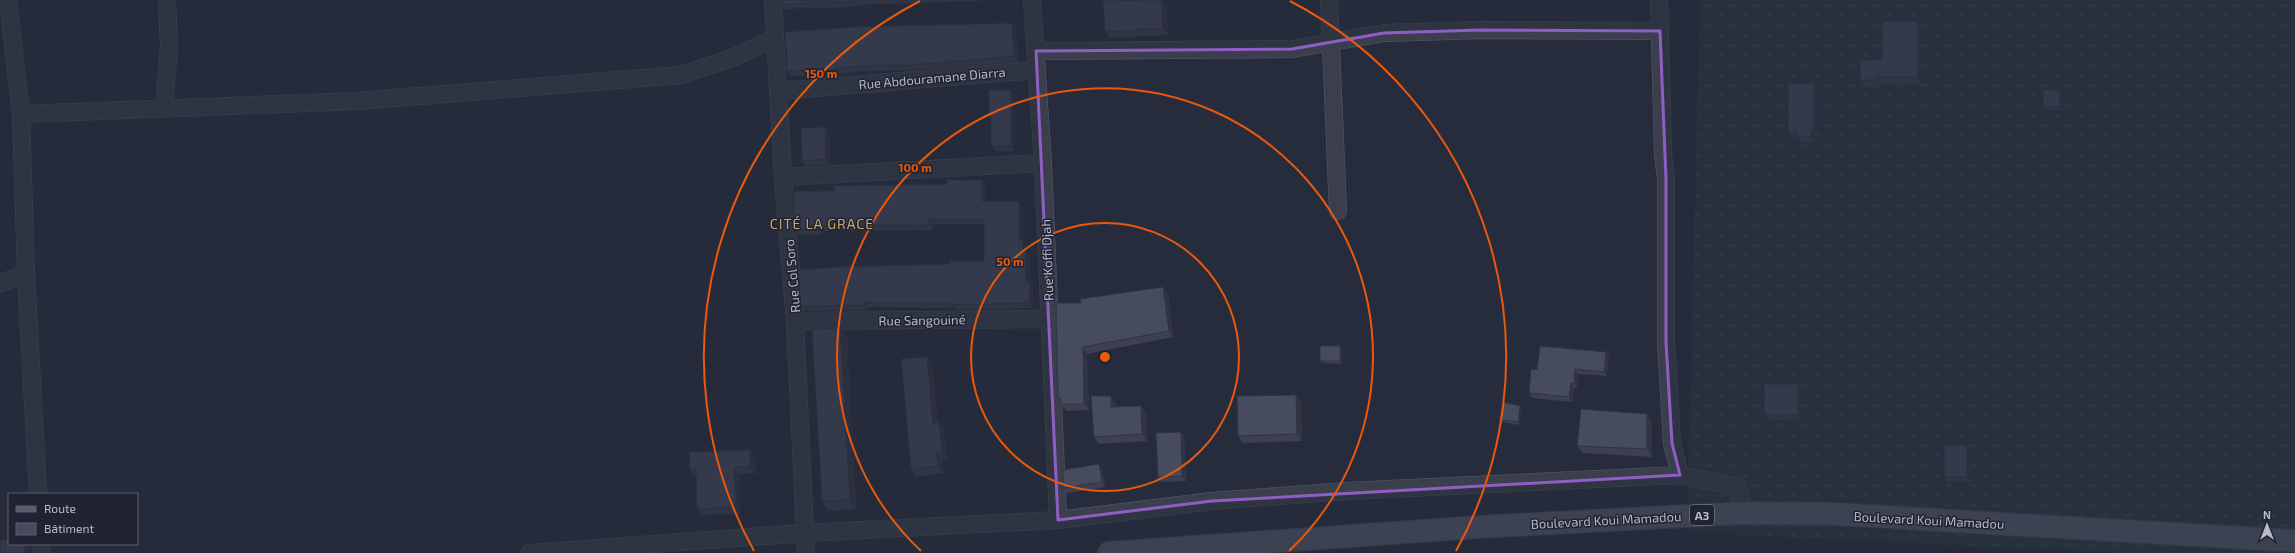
<svg xmlns="http://www.w3.org/2000/svg" width="2295" height="553" viewBox="0 0 2295 553" font-family="'Exo 2',sans-serif">
  <style>
    .grass { fill: url(#grass-tufts) }
    .lines { fill: none; stroke-linecap: round; stroke-linejoin: round }
    .minor-casing { stroke: #585c6b; stroke-width: 18 }
    .major-casing { stroke: #434756; stroke-width: 24 }
    .minor { stroke: #3a3e4d; stroke-width: 17 }
    .major { stroke: #585d6c; stroke-width: 22 }
    .wall { fill: #3c4051 }
    .shaded-wall { fill: #313442 }
    .building { fill: #464b5e; stroke: #313442 }
    .marked { fill: none; stroke: #905dc2; stroke-width: 3; stroke-linejoin: round }
    .ring { fill: none; stroke: #e8590c; stroke-width: 2 }
    .labels { text-anchor: middle; dominant-baseline: central; stroke-width: 3; stroke-linejoin: round; paint-order: stroke }
    .shield { fill: #1f2332; stroke: #898c9b; stroke-width: 1 }
    .shield-label { font-size: 12px; font-weight: bold; fill: #b6b9c8 }
    .street-label { font-size: 13px; fill: #b6b9c8; stroke: #1f2332 }
    .neighbourhood-label { font-size: 14px; letter-spacing: 1px; fill: #cda76c; stroke: #1f2332 }
    .centre { fill: #e8590c; stroke: #1f2332; stroke-width: 2 }
    .ring-label { font-size: 12px; text-anchor: middle; font-weight: bold; fill: #e8590c; stroke: #1f2332; stroke-width: 3; stroke-linejoin: round; paint-order: stroke }
  </style>
  <defs>
    <pattern id="grass-tufts" width="24" height="20" patternUnits="userSpaceOnUse"><rect width="24" height="20" fill="#29393e"/><path d="M3 7l-1-3M5 7V3M7 7l1-3M15 17l-1-3M17 17v-4M19 17l1-3" fill="none" stroke="#465458"/></pattern>
  </defs>
  <rect width="100%" height="100%" fill="#262c3c"/>
  <path class="grass" d="M 1700,0 L 2295,0 L 2295,553 L 2123,553 L 1687,532 Z"/>
  <g class="lines">
    <g class="minor-casing">
      <path id="minor" d="M 8,0 L 21,114 L 26,274 L 38,494
        M 773,0 L 783,177 L 795,321 L 806,553
        M 1032,0 L 1043,163 L 1058,520
        M 1329,0 L 1338,211
        M 1659,0 L 1663,155 L 1666,179 L 1666,342 L 1672,443 L 1680,475 L 1738,487 L 1744,513
        M 1036,51 L 1292,49 L 1384,33 L 1481,30 L 1660,31
        M 778,91 L 1037,70
        M 164,108 L 169,46 L 167,0
        M 21,114 L 358,101 L 681,75 L 730,59 L 775,38
        M 783,177 L 1043,163
        M 0,283 L 26,274
        M 795,321 L 1049,319
        M 41,544 L 42,553
        M 530,553 L 805,533 L 1058,520 L 1212,501 L 1347,491 L 1680,475"/>
    </g>
    <g class="major-casing">
      <path id="major" d="M 1109,553 L 1478,527 L 1744,513 L 1836,514 L 2295,541"/>
    </g>
    <use href="#minor" class="minor"/>
    <use href="#major" class="major"/>
  </g>
  <path class="wall" d="M 780,0 L 998,0 L 855,5 L 855,7 L 784,9 L 780,4 Z
    M 1128,1 L 1166,5 L 1168,35 L 1109,38 L 1105,32 Z
    M 1016,28 L 1018,62 L 914,70 L 861,71 L 831,75 L 791,76 L 787,71 Z
    M 1922,28 L 1922,84 L 1880,84 L 1880,87 L 1865,87 L 1860,80 L 1882,60 Z
    M 1818,88 L 1818,135 L 1815,135 L 1815,142 L 1801,142 L 1797,137 L 1792,137 L 1788,132 Z
    M 2062,93 L 2062,110 L 2045,110 L 2043,107 Z
    M 1014,95 L 1014,151 L 995,151 L 991,146 L 991,118 L 989,116 Z
    M 829,132 L 830,164 L 805,166 L 802,161 Z
    M 982,180 L 985,185 L 985,201 L 1022,206 L 1022,240 L 1026,245 L 1026,252 L 1030,257 L 1030,282 L 1033,287 L 1033,308 L 957,310 L 956,308 L 867,307 L 867,310 L 804,311 L 801,306 L 949,264 L 984,261 L 984,224 L 933,224 L 933,230 L 823,231 L 823,235 L 798,235 L 794,230 L 834,191 L 947,184 Z
    M 1168,294 L 1173,337 L 1087,354 L 1089,410 L 1066,411 L 1061,404 L 1061,402 L 1058,398 L 1081,303 Z
    M 847,337 L 856,509 L 828,511 L 822,501 Z
    M 1340,346 L 1342,349 L 1341,364 L 1322,363 L 1320,361 Z
    M 1606,352 L 1609,357 L 1607,376 L 1578,374 L 1577,388 L 1574,388 L 1572,402 L 1532,398 L 1529,393 L 1537,370 Z
    M 927,357 L 932,364 L 938,422 L 939,422 L 944,430 L 947,458 L 942,459 L 943,473 L 916,477 L 911,469 Z
    M 1798,384 L 1801,389 L 1801,420 L 1768,420 L 1764,415 Z
    M 1301,402 L 1302,441 L 1243,443 L 1238,436 Z
    M 1116,403 L 1116,407 L 1146,414 L 1147,441 L 1099,444 L 1094,437 Z
    M 1522,408 L 1519,425 L 1501,422 L 1499,420 Z
    M 1652,422 L 1652,457 L 1583,453 L 1577,446 Z
    M 1181,432 L 1184,437 L 1186,481 L 1161,482 L 1158,477 Z
    M 1971,450 L 1971,482 L 1947,482 L 1944,477 Z
    M 755,456 L 756,473 L 739,474 L 740,514 L 701,515 L 697,509 L 696,475 L 694,475 L 690,469 Z
    M 1102,469 L 1105,487 L 1067,493 L 1063,488 Z"/>
  <path class="shaded-wall" d="M 852,0 L 855,5 L 855,7 L 852,2 Z
    M 1161,0 L 1162,0 L 1166,5 L 1168,35 L 1163,28 Z
    M 1918,21 L 1922,28 L 1922,84 L 1918,77 Z
    M 1012,23 L 1016,28 L 1018,62 L 1014,56 Z
    M 1876,77 L 1880,84 L 1880,87 L 1876,80 Z
    M 1814,83 L 1818,88 L 1818,135 L 1814,130 Z
    M 1011,90 L 1014,95 L 1014,151 L 1011,146 Z
    M 2060,90 L 2062,93 L 2062,110 L 2060,107 Z
    M 825,127 L 829,132 L 830,164 L 826,159 Z
    M 1812,130 L 1815,135 L 1815,142 L 1812,137 Z
    M 982,180 L 985,185 L 985,206 L 982,201 Z
    M 1019,201 L 1022,206 L 1022,245 L 1019,240 Z
    M 929,219 L 933,224 L 933,230 L 929,225 Z
    M 819,226 L 823,231 L 823,235 L 819,230 Z
    M 1023,240 L 1026,245 L 1026,257 L 1023,252 Z
    M 1026,252 L 1030,257 L 1030,284 L 1030,282 L 1033,287 L 1033,308 L 1029,303 L 1026,283 Z
    M 1163,287 L 1168,294 L 1173,337 L 1169,331 Z
    M 864,302 L 867,307 L 867,310 L 864,305 Z
    M 840,328 L 847,337 L 856,509 L 850,500 Z
    M 1340,346 L 1342,349 L 1341,364 L 1340,361 Z
    M 1083,347 L 1087,354 L 1089,410 L 1084,404 Z
    M 1606,352 L 1609,357 L 1607,376 L 1604,372 Z
    M 927,357 L 932,364 L 939,430 L 933,423 Z
    M 1575,369 L 1578,374 L 1577,388 L 1574,384 Z
    M 1571,383 L 1574,388 L 1572,402 L 1569,397 Z
    M 1798,384 L 1801,389 L 1801,420 L 1798,415 Z
    M 1296,395 L 1301,402 L 1302,441 L 1297,434 Z
    M 1111,396 L 1116,403 L 1117,414 L 1111,407 Z
    M 1141,406 L 1146,414 L 1147,441 L 1142,434 Z
    M 1520,406 L 1522,408 L 1519,425 L 1518,422 Z
    M 1647,414 L 1652,422 L 1652,457 L 1647,449 Z
    M 939,422 L 944,430 L 947,458 L 942,451 Z
    M 1181,432 L 1184,437 L 1186,481 L 1182,476 Z
    M 1967,445 L 1971,450 L 1971,482 L 1967,477 Z
    M 750,450 L 755,456 L 756,473 L 751,467 Z
    M 936,452 L 942,459 L 943,473 L 938,466 Z
    M 1099,464 L 1102,469 L 1105,487 L 1102,482 Z
    M 734,467 L 739,474 L 740,514 L 736,507 Z
    M 24,544 L 28,544 L 28,553 L 25,553 Z"/>
  <path class="building" d="M 780,0 L 852,0 L 852,2 L 780,4 Z
    M 1103,0 L 1123,0 L 1123,1 L 1140,0 L 1161,0 L 1163,28 L 1105,32 Z
    M 1882,21 L 1918,21 L 1918,77 L 1876,77 L 1876,80 L 1860,80 L 1860,60 L 1882,60 Z
    M 1012,23 L 1014,56 L 911,65 L 857,66 L 827,70 L 787,71 L 785,32 L 854,27 Z
    M 1788,83 L 1814,83 L 1814,130 L 1812,130 L 1812,137 L 1797,137 L 1797,132 L 1788,132 Z
    M 989,90 L 1011,90 L 1011,146 L 991,146 L 991,116 L 989,116 Z
    M 2043,90 L 2060,90 L 2060,107 L 2043,107 Z
    M 825,127 L 826,159 L 802,161 L 801,128 Z
    M 947,180 L 982,180 L 982,201 L 1019,201 L 1019,240 L 1023,240 L 1023,252 L 1026,252 L 1026,283 L 1030,282 L 1029,303 L 954,305 L 954,303 L 864,302 L 864,305 L 801,306 L 798,270 L 836,267 L 949,264 L 949,261 L 984,261 L 984,219 L 929,219 L 929,225 L 819,226 L 819,230 L 794,230 L 794,191 L 834,191 L 834,186 L 947,184 Z
    M 1163,287 L 1169,331 L 1083,347 L 1084,404 L 1061,404 L 1061,398 L 1058,398 L 1056,303 L 1081,303 L 1080,299 Z
    M 840,328 L 850,500 L 822,501 L 812,330 Z
    M 1320,346 L 1340,346 L 1340,361 L 1320,361 Z
    M 1540,346 L 1606,352 L 1604,372 L 1575,369 L 1574,384 L 1571,383 L 1569,397 L 1529,393 L 1531,369 L 1537,370 Z
    M 927,357 L 933,423 L 939,422 L 942,451 L 936,452 L 938,466 L 911,469 L 901,359 Z
    M 1764,384 L 1798,384 L 1798,415 L 1764,415 Z
    M 1296,395 L 1297,434 L 1238,436 L 1237,396 Z
    M 1091,396 L 1111,396 L 1111,407 L 1141,406 L 1142,434 L 1094,437 Z
    M 1503,402 L 1520,406 L 1518,422 L 1499,420 Z
    M 1581,409 L 1647,414 L 1647,449 L 1577,446 Z
    M 1181,432 L 1182,476 L 1158,477 L 1156,433 Z
    M 1944,445 L 1967,445 L 1967,477 L 1944,477 Z
    M 750,450 L 751,467 L 734,467 L 736,507 L 697,509 L 696,469 L 690,469 L 689,452 Z
    M 1099,464 L 1102,482 L 1063,488 L 1063,470 Z
    M 0,540 L 9,540 L 9,544 L 24,544 L 25,553 L 0,553 Z"/>
  <path d="M0 0H2295V553H0ZM 1481,30 L 1660,31 L 1666,179 L 1666,342 L 1672,443 L 1680,475 L 1212,501 L 1058,520 L 1036,51 L 1292,49 L 1384,33 Z" fill="#262c3c" fill-opacity=".55" fill-rule="evenodd"/>
  <path class="marked" d="M 1481,30 L 1660,31 L 1666,179 L 1666,342 L 1672,443 L 1680,475 L 1212,501 L 1058,520 L 1036,51 L 1292,49 L 1384,33 Z"/>
  <g class="ring">
    <circle cx="1105" cy="357" r="134"/>
    <path d="M921 551A268 268 0 1 1 1289 551"/>
    <path d="M754 551A401 401 0 0 1 920 1M1290 1A401 401 0 0 1 1456 551"/>
  </g>
  <g class="labels">
    <rect class="shield" x="1690" y="505" width="24" height="20" rx="3"/>
    <g class="shield-label">
      <text x="1702" y="515">A3</text>
    </g>
    <g class="street-label">
      <text transform="translate(932 78) rotate(-5)">Rue Abdouramane Diarra</text>
      <text transform="translate(1047 260) rotate(-92)">Rue Koffi Djah</text>
      <text transform="translate(792 276) rotate(-95)">Rue Col Soro</text>
      <text transform="translate(922 320) rotate(-1)">Rue Sangouiné</text>
      <text transform="translate(1606 520) rotate(-3)">Boulevard Koui Mamadou</text>
      <text transform="translate(1929 520) rotate(3)">Boulevard Koui Mamadou</text>
    </g>
    <g class="neighbourhood-label">
      <text x="822" y="223">CITÉ LA GRACE</text>
    </g>
  </g>
  <circle cx="1105" cy="357" r="6" class="centre"/>
  <g class="ring-label">
    <text x="821" y="78">150 m</text>
    <text x="915" y="172">100 m</text>
    <text x="1010" y="266">50 m</text>
  </g>
  <rect x="8" y="493" width="130" height="52" fill="#1f2332" stroke="#5b5f6e"/>
  <rect x="16" y="506" width="20" height="6" fill="#585d6c" stroke="#5b5f6e"/>
  <text x="44" y="513" font-size="12" fill="#b6b9c8">Route</text>
  <rect x="16" y="523" width="20" height="12" fill="#464b5e" stroke="#5b5f6e"/>
  <text x="44" y="533" font-size="12" fill="#b6b9c8">Bâtiment</text>
  <g transform="translate(2267 525)" stroke="#1f2332" stroke-width="3" paint-order="stroke">
  <path d="M0-3L7 15L0 10L-7 15Z" fill="#b6b9c8"/>
  <text y="-6" font-size="11" font-weight="bold" text-anchor="middle" fill="#b6b9c8">N</text>
  </g>
</svg>
